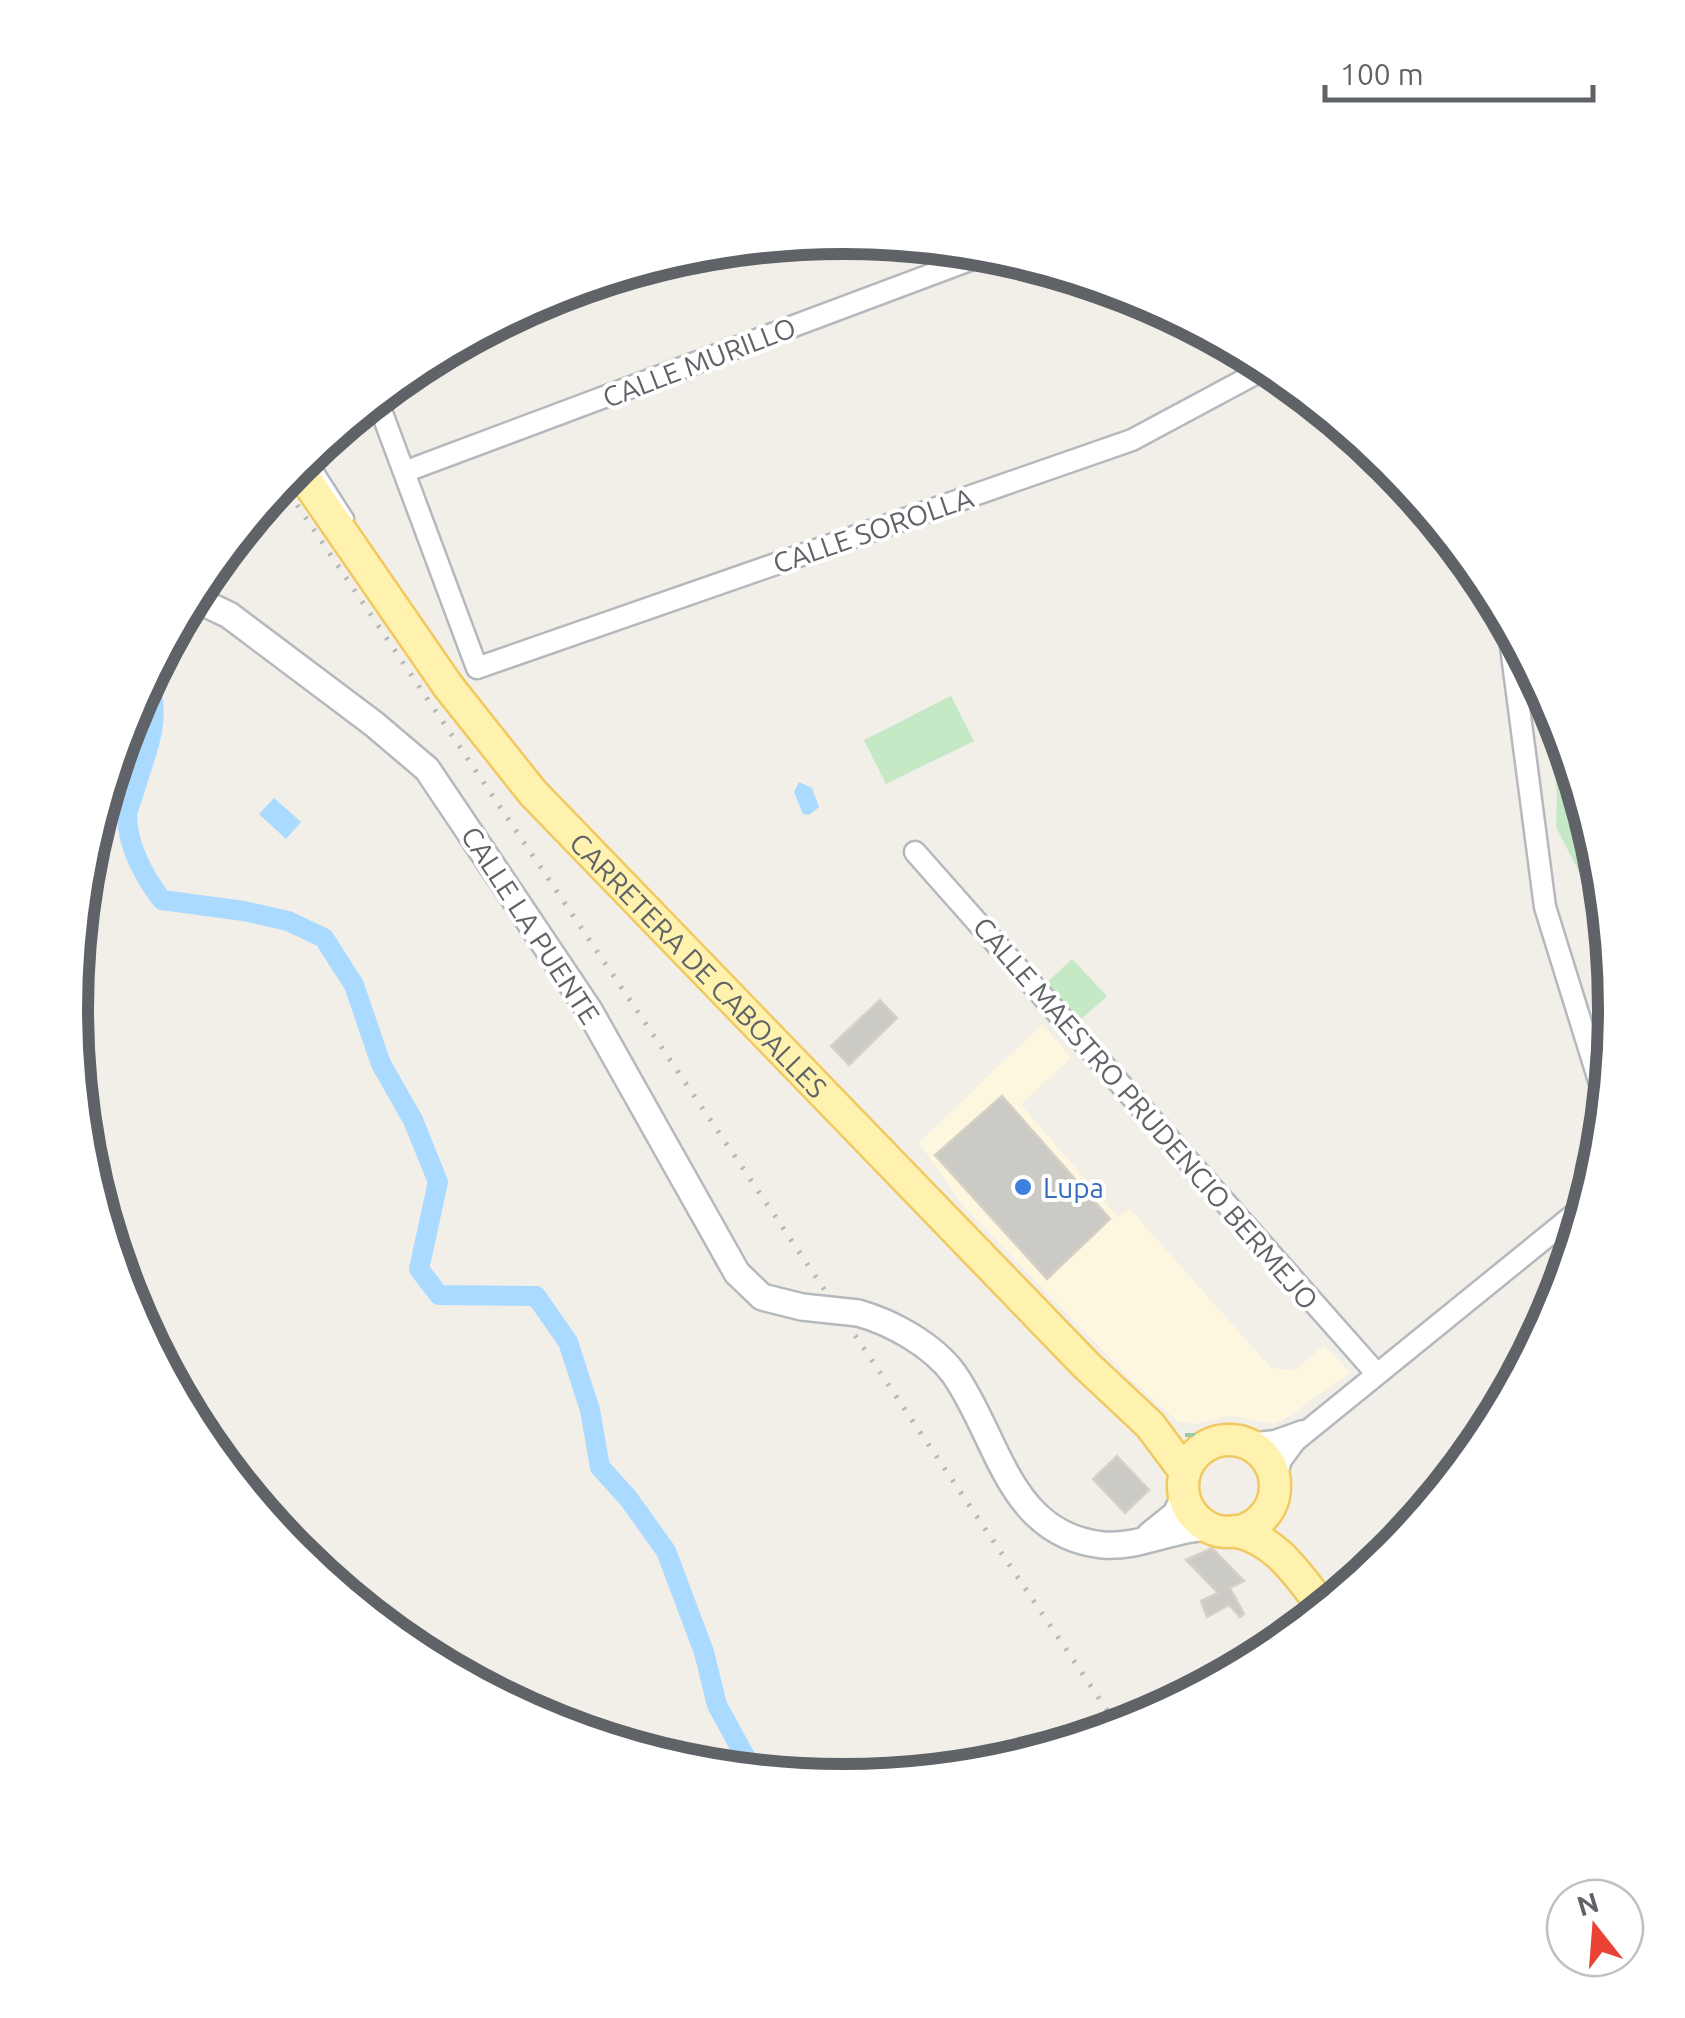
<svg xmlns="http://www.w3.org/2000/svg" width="1685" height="2018" viewBox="0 0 1685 2018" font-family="Ubuntu,sans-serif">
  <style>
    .commercial { fill: #fef7e0 }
    .green { fill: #c5e8c5 }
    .water { fill: #aadaff }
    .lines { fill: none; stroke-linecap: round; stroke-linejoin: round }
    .canal { stroke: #aadaff; stroke-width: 20 }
    .building { fill: #cccac5; stroke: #d6d1c6; stroke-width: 2.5 }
    .service-casing { stroke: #b5b8bc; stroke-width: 15 }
    .minor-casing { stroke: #b5b8bc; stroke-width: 25 }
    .tertiary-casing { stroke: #b5b8bc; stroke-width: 30 }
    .primary-casing { stroke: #f2c960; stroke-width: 35 }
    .path { stroke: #9cc7a9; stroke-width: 4; stroke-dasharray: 10 5; stroke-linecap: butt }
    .service { stroke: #fff; stroke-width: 10 }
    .minor { stroke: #fff; stroke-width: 20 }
    .tertiary { stroke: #fff; stroke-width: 25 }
    .primary { stroke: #fff2af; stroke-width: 30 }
    .rail { stroke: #b6b7b8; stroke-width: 5; stroke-dasharray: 2.5 12; stroke-linecap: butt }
    .tertiary-bridge-casing { stroke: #b5b8bc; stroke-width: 30; stroke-linecap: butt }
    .tertiary-bridge { stroke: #fff; stroke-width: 25 }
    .shop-dot { fill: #3f7fe0; stroke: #fff; stroke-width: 4 }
    .labels { text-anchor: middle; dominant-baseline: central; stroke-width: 8; stroke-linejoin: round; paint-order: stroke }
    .street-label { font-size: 28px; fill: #5f6368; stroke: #fff }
    .shop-label { font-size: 28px; fill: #366cbe; stroke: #fff; text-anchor: start }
    .rim { fill: none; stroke: #5f6368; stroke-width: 12 }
  </style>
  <rect width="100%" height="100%" fill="#f1efe8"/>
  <path class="commercial" d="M 1042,1024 L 1071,1057 L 1021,1105 L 1118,1217 L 1130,1209 L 1271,1368 L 1296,1370 L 1324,1345 L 1350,1373 L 1283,1420 L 1273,1424 L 1231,1416 L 1193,1424 L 1177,1421 L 1131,1380 L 966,1209 L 919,1143 Z"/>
  <path class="green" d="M 951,696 L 974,741 L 886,784 L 864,740 Z
    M 1550,701 L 1556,714 L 1600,859 L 1607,926 L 1556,827 L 1557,797 Z
    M 1072,959 L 1107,996 L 1079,1021 L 1044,985 Z"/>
  <path class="water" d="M 799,782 L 812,788 L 819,807 L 809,815 L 803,814 L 794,792 Z
    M 274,798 L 301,822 L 286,839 L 259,814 Z"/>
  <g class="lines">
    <path class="canal" d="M 147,679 C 164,719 145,754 134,792 C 132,799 128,808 127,815 C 127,845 144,877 162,900 L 244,911 L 288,921 L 324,938 L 354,985 L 381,1064 L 413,1120 L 438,1182 L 419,1269 L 439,1295 L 536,1296 L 568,1342 L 590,1410 L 600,1467 L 628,1498 L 666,1551 L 704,1652 L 717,1705 L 754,1773"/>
  </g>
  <path class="building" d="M 880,1000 L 897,1018 L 849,1065 L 831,1046 Z
    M 1002,1096 L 1110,1219 L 1047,1279 L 935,1155 Z
    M 1117,1456 L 1149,1490 L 1125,1513 L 1093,1479 Z
    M 1212,1548 L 1244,1581 L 1230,1588 L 1244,1614 L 1240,1617 L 1229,1605 L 1207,1617 L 1201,1601 L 1218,1593 L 1186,1560 Z"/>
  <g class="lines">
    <g class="service-casing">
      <path id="service" d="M 307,454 L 348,518"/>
    </g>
    <g class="minor-casing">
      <path id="minor" d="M 376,397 L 477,668 L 1132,440 L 1270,366
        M 404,472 L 994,251
        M 1508,624 L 1545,907 L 1606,1103
        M 915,852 L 1377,1374
        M 1590,1194 C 1583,1175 1587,1157 1602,1143
        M 1248,1444 L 1275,1441 L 1303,1431
        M 1275,1481 L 1281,1460 L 1295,1441 L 1587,1204"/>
    </g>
    <g class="tertiary-casing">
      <path id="tertiary" d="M 191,597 L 229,615 L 374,724 L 427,769 L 589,1010 L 737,1273 L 762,1297 L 802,1307
        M 858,1313 C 891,1322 933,1345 954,1374 C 999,1438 1008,1535 1103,1545 C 1139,1548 1174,1528 1209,1527
        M 1150,1535 L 1176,1514 L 1184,1497"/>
    </g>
    <g class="primary-casing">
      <g id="primary">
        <path id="s1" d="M 295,464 L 448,686 L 533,793 L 1087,1366 L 1150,1425 L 1185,1472"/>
        <circle cx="1229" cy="1486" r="46"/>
        <path d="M 1234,1531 C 1278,1540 1298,1576 1324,1608"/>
      </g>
    </g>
    <path class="path" d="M1174 1484a55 55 0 1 1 110 0a55 55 0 1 1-110 0Z
      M 1185,1435 L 1205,1435"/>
    <use href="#service" class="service"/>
    <use href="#minor" class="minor"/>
    <use href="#tertiary" class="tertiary"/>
    <use href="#primary" class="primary"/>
    <path class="rail" d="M 281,481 L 1119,1728"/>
    <g class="tertiary-bridge-casing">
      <path id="tertiary-bridge" d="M 802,1307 L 858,1313"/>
    </g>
    <use href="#tertiary-bridge" class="tertiary-bridge"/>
  </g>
  <circle class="shop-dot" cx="1023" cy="1187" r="10"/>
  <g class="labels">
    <g class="street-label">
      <text transform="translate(699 362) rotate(-21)">CALLE MURILLO</text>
      <text transform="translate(873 530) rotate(-19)">CALLE SOROLLA</text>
      <text transform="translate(531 925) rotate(57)">CALLE LA PUENTE</text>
      <text stroke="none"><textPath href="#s1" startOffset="645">CARRETERA DE CABOALLES</textPath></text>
      <text transform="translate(1146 1113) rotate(49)">CALLE MAESTRO PRUDENCIO BERMEJO</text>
    </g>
    <g class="shop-label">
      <text x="1043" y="1187">Lupa</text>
    </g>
  </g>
  <path d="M0 0H1685V2018H0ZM88 1009a755 755 0 1 1 1510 0a755 755 0 1 1-1510 0Z" fill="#fff" fill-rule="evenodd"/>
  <path class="rim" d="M88 1009a755 755 0 1 1 1510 0a755 755 0 1 1-1510 0Z"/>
  <g transform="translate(1595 1928) rotate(343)"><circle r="48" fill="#ffffff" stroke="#bfc1c3" stroke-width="2.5"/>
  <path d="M0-8L18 38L0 25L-18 38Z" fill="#ea4335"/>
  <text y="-15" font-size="28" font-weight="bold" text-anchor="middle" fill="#5f6368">N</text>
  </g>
  <path d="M1325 85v15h268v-15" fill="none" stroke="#5f6368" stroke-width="5"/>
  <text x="1340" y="85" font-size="30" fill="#5f6368" stroke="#ffffff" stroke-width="8" paint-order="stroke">100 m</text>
</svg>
